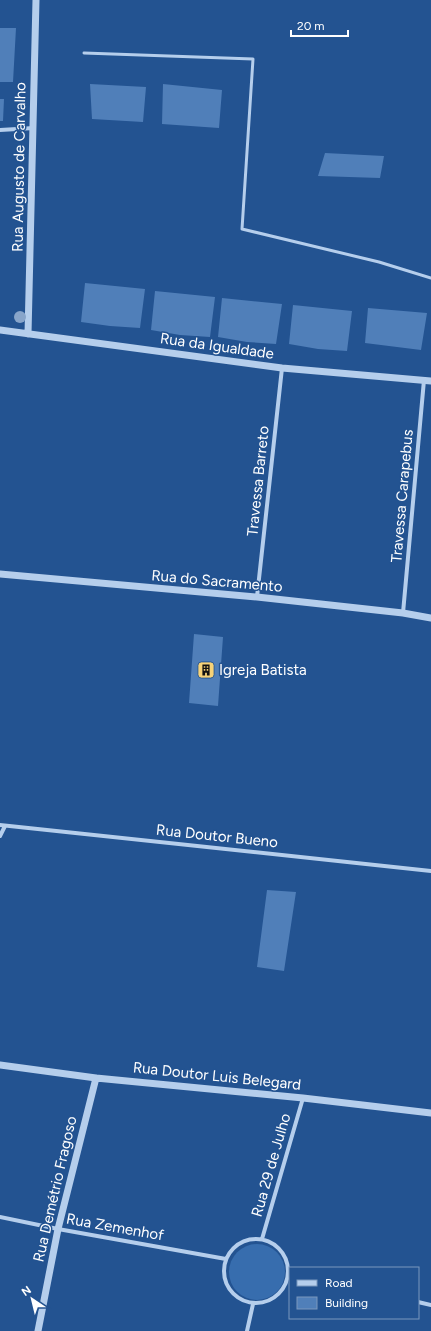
<svg xmlns="http://www.w3.org/2000/svg" width="431" height="1331" viewBox="0 0 431 1331" font-family="Figtree,sans-serif">
  <style>
    .green { fill: #376dae }
    .building { fill: #507fb9 }
    .lines { fill: none; stroke-linecap: round; stroke-linejoin: round }
    .service { stroke: #b5ceec; stroke-width: 3 }
    .minor { stroke: #b5ceec; stroke-width: 4 }
    .tertiary { stroke: #b5ceec; stroke-width: 7 }
    .tree { fill: #88a5ca }
    .labels { text-anchor: middle; dominant-baseline: central; stroke-width: 3; stroke-linejoin: round; paint-order: stroke }
    .street-label { font-size: 15px; fill: #fff; stroke: #235391 }
    .poi-label { font-size: 15px; fill: #fff; stroke: #235391; text-anchor: start }
  </style>
  <rect width="100%" height="100%" fill="#235391"/>
  <path class="green" d="M229 1272a28 28 0 1 1 56 0a28 28 0 1 1-56 0Z"/>
  <path class="building" d="M 0,28 L 16,28 L 13,82 L 0,82 Z
    M 90,84 L 146,87 L 143,122 L 92,119 Z
    M 163,84 L 222,90 L 219,128 L 162,124 Z
    M 0,99 L 4,99 L 3,121 L 0,121 Z
    M 325,153 L 384,156 L 380,178 L 318,176 Z
    M 85,283 L 145,289 L 140,328 L 110,326 L 81,322 Z
    M 155,291 L 215,297 L 210,337 L 180,335 L 151,330 Z
    M 222,298 L 282,304 L 276,344 L 247,342 L 218,337 Z
    M 293,305 L 352,311 L 347,351 L 318,349 L 289,344 Z
    M 368,308 L 427,313 L 421,350 L 365,343 Z
    M 194,634 L 223,637 L 218,706 L 189,703 Z
    M 267,890 L 296,892 L 284,971 L 257,967 Z"/>
  <g class="lines">
    <path class="service" d="M 84,53 L 253,59 L 242,229 L 379,262 L 431,278"/>
    <path class="minor" d="M 0,130 L 34,128
      M 257,597 L 282,368
      M 403,613 L 424,380
      M 0,825 L 431,871
      M 0,836 L 5,826
      M 0,1217 L 58,1229 L 226,1259
      M224 1271a32 32 0 1 1 64 0a32 32 0 1 1-64 0Z
      M 262,1239 L 303,1098
      M 418,1302 L 431,1305
      M 247,1331 L 253,1304"/>
    <path class="tertiary" d="M 0,330 L 282,368 L 431,381
      M 28,334 L 36,0
      M 0,574 L 257,597 L 403,613 L 431,618
      M 0,1065 L 96,1078 L 303,1098 L 431,1113
      M 38,1331 L 58,1229 L 96,1078"/>
  </g>
  <circle class="tree" cx="20" cy="317" r="6"/>
  <defs>
    <g id="building-square" transform="scale(0.9)"><rect x="-9" y="-9" width="18" height="18" rx="4" fill="#f7d378" stroke="#235391"/><path d="M-4-6H4V6H1V3H-1V6H-4ZM-2.5-4.3h1.7v1.8h-1.7ZM.8-4.3h1.7v1.8H.8ZM-2.5-1h1.7V.8h-1.7ZM.8-1h1.7V.8H.8Z" fill="#111"/></g>
  </defs>
  <g fill-rule="evenodd">
    <use href="#building-square" x="206" y="670"/>
  </g>
  <g class="labels">
    <g class="street-label">
      <text transform="translate(19 167) rotate(-89)">Rua Augusto de Carvalho</text>
      <text transform="translate(217 346) rotate(8)">Rua da Igualdade</text>
      <text transform="translate(258 481) rotate(-84)">Travessa Barreto</text>
      <text transform="translate(402 496) rotate(-85)">Travessa Carapebus</text>
      <text transform="translate(217 581) rotate(5)">Rua do Sacramento</text>
      <text transform="translate(217 836) rotate(6)">Rua Doutor Bueno</text>
      <text transform="translate(217 1076) rotate(6)">Rua Doutor Luis Belegard</text>
      <text transform="translate(271 1165) rotate(-74)">Rua 29 de Julho</text>
      <text transform="translate(55 1189) rotate(-77)">Rua Demétrio Fragoso</text>
      <text transform="translate(115 1227) rotate(10)">Rua Zemenhof</text>
    </g>
    <g class="poi-label">
      <text x="219" y="670">Igreja Batista</text>
    </g>
  </g>
  <rect x="289" y="1267" width="130" height="52" fill="#235391" stroke="#7b98bd"/>
  <rect x="297" y="1280" width="20" height="6" fill="#b5ceec" stroke="#7b98bd"/>
  <text x="325" y="1287" font-size="12" fill="#ffffff">Road</text>
  <rect x="297" y="1297" width="20" height="12" fill="#507fb9" stroke="#7b98bd"/>
  <text x="325" y="1307" font-size="12" fill="#ffffff">Building</text>
  <g transform="translate(32 1299) rotate(325)" stroke="#235391" stroke-width="3" paint-order="stroke">
  <path d="M0-3L7 15L0 10L-7 15Z" fill="#ffffff"/>
  <text y="-6" font-size="11" font-weight="bold" text-anchor="middle" fill="#ffffff">N</text>
  </g>
  <path d="M291 30v6h57v-6" fill="none" stroke="#ffffff" stroke-width="2"/>
  <text x="297" y="30" font-size="12" fill="#ffffff" stroke="#235391" stroke-width="3" paint-order="stroke">20 m</text>
</svg>
